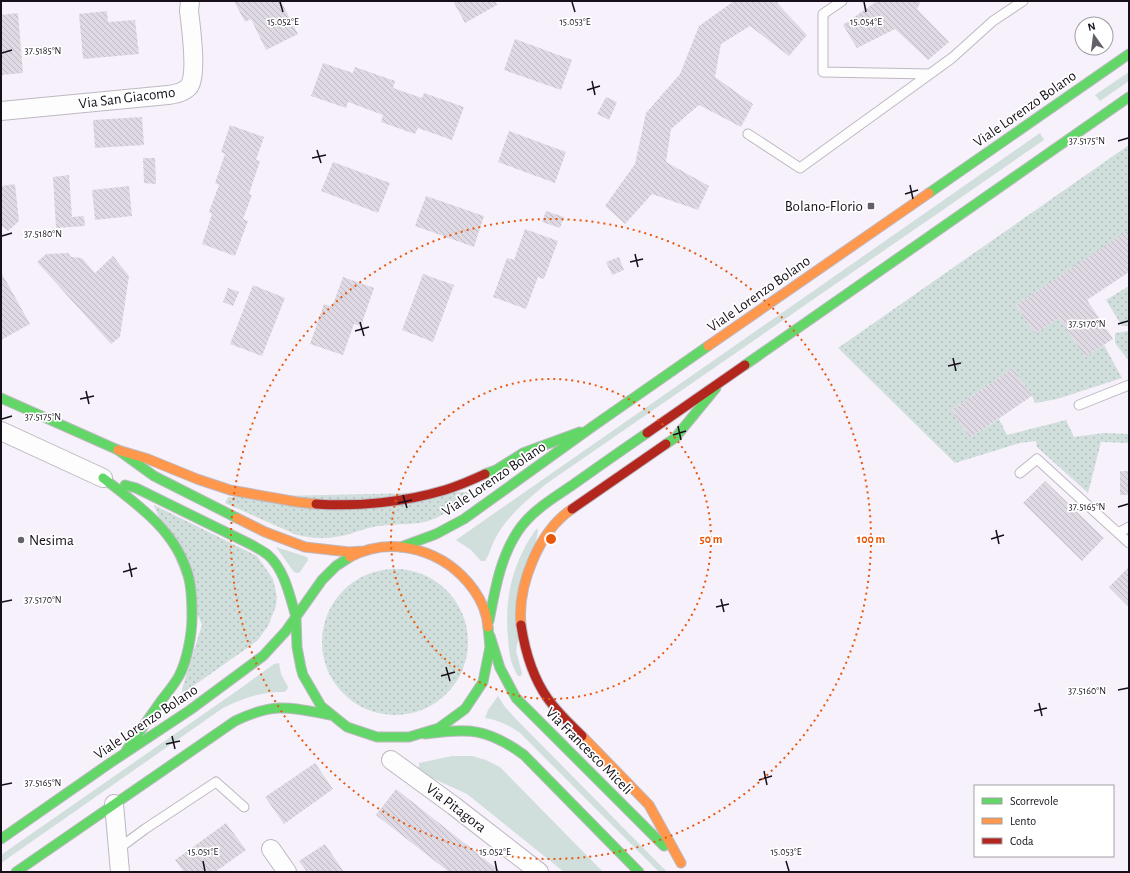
<svg xmlns="http://www.w3.org/2000/svg" width="1130" height="873" viewBox="0 0 1130 873" font-family="'Alegreya Sans',sans-serif">
  <style>
    .grass { fill: #d0dfdb }
    .garden { fill: url(#garden-dots) }
    .building { fill: url(#building-back-hatch) }
    .lines { fill: none; stroke-linecap: round; stroke-linejoin: round }
    .lane-casing { stroke: #bdb8c2; stroke-width: 11 }
    .street-casing { stroke: #bdb8c2; stroke-width: 20 }
    .fast-casing { stroke: #bdb8c2; stroke-width: 11 }
    .slow-casing { stroke: #bdb8c2; stroke-width: 11 }
    .jam-casing { stroke: #bdb8c2; stroke-width: 11 }
    .lane { stroke: #fefdfe; stroke-width: 9 }
    .street { stroke: #fefdfe; stroke-width: 18 }
    .fast { stroke: #63d668; stroke-width: 9 }
    .slow { stroke: #ff974d; stroke-width: 9 }
    .jam { stroke: #b3261e; stroke-width: 9 }
    .ticks { fill: none; stroke: #17101b; stroke-width: 1.5 }
    .ring { fill: none; stroke: #e8590c; stroke-width: 2; stroke-dasharray: 2 4 }
    .poi-dot { fill: #655f69; stroke: #fff; stroke-width: 1.5 }
    .labels { text-anchor: middle; dominant-baseline: central; stroke-width: 3.5; stroke-linejoin: round; paint-order: stroke }
    .street-label { font-size: 15px; fill: #17101b; stroke: #fff }
    .poi-label { font-size: 15px; fill: #17101b; stroke: #fff; text-anchor: end }
    .ticks-label { font-size: 10px; text-anchor: middle; fill: #17101b; stroke: #fff; stroke-width: 3.5; stroke-linejoin: round; paint-order: stroke }
    .centre { fill: #e8590c; stroke: #fff; stroke-width: 2 }
    .ring-label { font-size: 12px; text-anchor: middle; font-weight: bold; fill: #e8590c; stroke: #fff; stroke-width: 3.5; stroke-linejoin: round; paint-order: stroke }
  </style>
  <defs>
    <pattern id="garden-dots" width="8" height="8" patternUnits="userSpaceOnUse"><rect width="8" height="8" fill="#d0dfdb"/><path d="M2 2h.1M6 6h.1" fill="none" stroke="#b2bebb" stroke-width="1.8" stroke-linecap="round"/></pattern>
    <pattern id="building-back-hatch" width="6" height="6" patternUnits="userSpaceOnUse"><rect width="6" height="6" fill="#ded9e3"/><path d="M-1 5l2 2M0 0l6 6M5-1l2 2" fill="none" stroke="#beb9c2"/></pattern>
  </defs>
  <rect width="100%" height="100%" fill="#f6f1fb"/>
  <path class="grass" d="M 1129,72 L 1129,81 L 1100,101 L 1095,95 Z
    M 1040,133 L 1044,140 L 546,484 C 526,501 507,516 495,539 C 491,546 490,554 485,561 L 481,561 L 471,550 L 456,540 Z
    M 537,528 L 538,531 L 516,651 L 522,673 L 521,676 L 518,676 C 510,664 509,651 508,638 C 504,597 513,561 537,528 Z
    M 276,547 L 307,557 L 308,560 L 300,572 L 297,573 L 294,572 Z
    M 279,663 L 281,674 L 288,687 L 287,690 L 284,692 C 262,691 242,699 223,708 L 1,863 L 1,855 L 241,688 L 274,664 Z
    M 498,696 L 505,707 L 514,717 L 667,872 L 659,872 L 520,733 C 509,725 498,720 485,718 L 488,710 Z
    M 452,756 L 472,756 L 486,760 L 500,767 L 603,872 L 564,872 L 467,794 L 410,768 L 419,767 L 419,763 Z"/>
  <path class="garden" d="M 1129,145 L 1129,234 L 1127,232 L 1016,305 L 1035,334 L 1059,318 L 1085,357 L 1104,345 L 1122,378 L 1057,399 L 1035,403 L 1032,396 L 1013,368 L 951,410 L 970,438 L 999,419 L 1007,435 L 1066,420 L 1074,437 L 1104,433 L 1129,434 L 1129,443 L 1101,442 L 1088,493 L 1037,447 L 1036,441 L 1020,443 L 955,463 L 838,348 Z
    M 1129,286 L 1129,326 L 1122,326 L 1106,300 Z
    M 1129,331 L 1129,361 L 1115,343 L 1115,333 Z
    M 467,492 L 469,494 L 468,497 C 457,504 446,514 434,519 C 416,526 398,523 379,526 C 368,527 357,532 346,535 C 329,539 314,539 297,535 L 225,503 L 228,497 Z
    M 154,505 L 257,556 L 273,579 L 277,597 L 276,606 L 268,626 L 257,641 L 182,694 L 182,689 L 202,625 Z
    M322 642a73 73 0 1 1 146 0a73 73 0 1 1-146 0Z"/>
  <path class="building" d="M 234,1 L 281,1 L 298,34 L 266,50 L 251,19 L 245,22 Z
    M 453,1 L 495,1 L 497,5 L 465,23 Z
    M 734,1 L 778,1 L 777,3 L 807,35 L 789,56 L 750,26 L 721,44 L 715,77 L 753,104 L 741,127 L 699,105 L 671,129 L 666,162 L 709,186 L 698,210 L 652,194 L 625,224 L 605,206 L 635,164 L 646,113 L 680,74 L 699,26 Z
    M 877,1 L 921,1 L 917,9 L 949,42 L 928,60 L 895,29 L 857,48 L 843,25 Z
    M 107,11 L 108,22 L 135,20 L 139,54 L 83,59 L 79,14 Z
    M 18,13 L 23,73 L 1,75 L 1,15 Z
    M 515,39 L 572,60 L 561,90 L 504,70 Z
    M 323,63 L 353,73 L 355,67 L 395,81 L 393,88 L 422,98 L 424,93 L 464,107 L 452,140 L 418,128 L 415,134 L 381,122 L 383,115 L 348,102 L 346,108 L 311,96 Z
    M 606,97 L 617,102 L 609,120 L 597,114 Z
    M 142,117 L 144,145 L 95,148 L 93,120 Z
    M 230,125 L 264,137 L 256,160 L 260,161 L 249,194 L 252,195 L 243,219 L 248,221 L 235,256 L 202,244 L 212,214 L 209,212 L 219,185 L 215,183 L 225,154 L 221,152 Z
    M 509,131 L 566,152 L 555,183 L 498,162 Z
    M 143,158 L 155,158 L 156,184 L 144,183 Z
    M 333,162 L 390,183 L 378,213 L 321,191 Z
    M 69,175 L 72,217 L 84,216 L 85,226 L 56,228 L 53,177 Z
    M 15,184 L 19,221 L 8,231 L 1,225 L 1,187 L 2,186 Z
    M 129,186 L 132,216 L 95,220 L 92,190 Z
    M 426,196 L 484,216 L 474,247 L 415,226 Z
    M 546,211 L 564,217 L 560,228 L 542,222 Z
    M 525,229 L 558,241 L 544,279 L 538,277 L 526,309 L 493,297 L 507,258 L 514,260 Z
    M 1127,231 L 1129,234 L 1129,272 L 1087,300 L 1113,339 L 1085,357 L 1059,318 L 1035,334 L 1016,305 Z
    M 68,253 L 71,257 L 82,258 L 95,273 L 113,256 L 129,276 L 120,337 L 111,344 L 37,262 L 46,254 Z
    M 619,257 L 624,270 L 612,275 L 606,262 Z
    M 1,272 L 30,324 L 1,340 Z
    M 423,274 L 454,285 L 433,342 L 402,330 Z
    M 343,277 L 374,288 L 361,326 L 354,324 L 343,355 L 310,344 L 324,304 L 332,307 Z
    M 253,285 L 285,298 L 262,356 L 230,344 Z
    M 228,288 L 239,292 L 233,306 L 223,302 Z
    M 1013,368 L 1032,396 L 970,438 L 951,410 Z
    M 1120,471 L 1129,471 L 1129,495 L 1120,495 Z
    M 1045,481 L 1104,538 L 1082,561 L 1023,503 Z
    M 1129,567 L 1129,607 L 1109,587 Z
    M 315,763 L 333,789 L 284,824 L 265,797 Z
    M 396,789 L 501,872 L 449,872 L 376,815 Z
    M 226,823 L 246,850 L 215,872 L 184,872 L 175,860 Z
    M 325,844 L 344,872 L 307,872 L 299,861 Z"/>
  <g class="lines">
    <g class="lane-casing">
      <path id="lane" d="M 842,1 L 823,14 L 823,72 L 930,74
        M 748,134 L 800,168 L 952,58 L 993,21 L 1023,1
        M 1079,405 L 1129,385
        M 1020,473 L 1037,459 L 1129,543
        M 1118,533 L 1129,527
        M 118,849 L 145,829 L 216,782 L 244,807"/>
    </g>
    <g class="street-casing">
      <path id="street" d="M 1,111 L 168,95 C 176,94 186,92 190,85 C 197,72 191,27 189,11 L 190,1
        M 1,431 L 103,478
        M 391,760 L 454,806 L 539,872
        M 114,804 L 120,872
        M 271,849 L 287,872"/>
    </g>
    <g class="fast-casing">
      <path id="fast" d="M 929,193 L 1129,54
        M 745,365 L 1129,97
        M 1,398 L 118,450 L 154,476 L 237,518
        M 666,444 L 675,438 L 716,388
        M 485,474 L 496,470 L 523,453 L 580,432
        M 103,478 C 137,504 176,531 188,575 C 192,588 192,603 192,617 C 192,634 187,661 179,676 C 174,685 167,693 161,701 C 149,718 138,734 126,751
        M 125,485 L 136,488 L 252,545 C 257,548 263,551 268,555 C 285,570 290,597 296,617
        M 401,547 L 436,534 L 464,519 L 592,427 L 708,346
        M 296,617 L 297,647 L 301,668 L 303,675 L 321,706 L 347,727 L 377,737 L 409,737 L 439,728 L 465,709 L 483,682 L 490,647 L 488,627
        M 489,621 C 495,590 500,558 518,531 C 532,510 554,498 574,484 C 598,467 622,450 647,433
        M 490,636 L 500,668 L 516,698 L 664,846
        M 425,734 C 469,728 487,728 524,755 L 639,872
        M 1,839 L 110,763 L 190,710 L 263,656 L 286,631 L 322,580 L 336,566 L 350,557
        M 16,872 L 235,721 C 274,702 289,707 330,715"/>
    </g>
    <g class="slow-casing">
      <path id="slow" d="M 708,346 L 929,193
        M 118,450 L 148,459 L 197,479 L 230,490 L 297,502 L 316,504
        M 237,518 L 265,532 L 305,547 L 349,552 L 364,551
        M 350,557 C 394,534 446,551 474,590 C 481,600 487,614 488,627
        M 521,625 C 517,586 539,531 572,509
        M 582,736 L 649,805 L 681,863"/>
    </g>
    <g class="jam-casing">
      <path id="jam" d="M 647,433 L 745,365
        M 316,504 C 358,507 405,502 445,490 C 458,486 472,480 485,474
        M 572,509 L 666,444
        M 521,625 C 525,651 533,678 548,699 C 558,713 570,724 582,736"/>
    </g>
    <use href="#lane" class="lane"/>
    <use href="#street" class="street"/>
    <use href="#fast" class="fast"/>
    <use href="#slow" class="slow"/>
    <use href="#jam" class="jam"/>
  </g>
  <path class="ticks" d="M 280,2 L 283,12M 572,2 L 575,12M 864,2 L 866,12M 2,53 L 12,50M 592,81 L 595,95M 587,90 L 600,86M 1118,141 L 1128,138M 317,150 L 321,163M 312,158 L 326,155M 910,185 L 913,199M 905,194 L 918,190M 2,236 L 12,233M 635,254 L 638,267M 630,262 L 643,259M 360,322 L 364,336M 1118,324 L 1128,321M 355,331 L 369,327M 953,358 L 956,371M 948,366 L 961,363M 86,391 L 89,404M 80,399 L 94,396M 2,419 L 12,416M 678,426 L 681,440M 673,435 L 686,431M 403,495 L 407,508M 398,503 L 412,500M 1118,507 L 1128,504M 996,530 L 999,544M 991,539 L 1004,535M 129,563 L 132,577M 123,572 L 137,568M 721,599 L 724,612M 2,602 L 12,600M 716,607 L 729,604M 446,667 L 450,681M 441,676 L 455,672M 1118,690 L 1128,688M 1039,703 L 1042,716M 1034,711 L 1047,708M 172,736 L 175,749M 166,744 L 180,741M 764,771 L 767,785M 759,780 L 772,776M 2,785 L 12,783M 203,861 L 205,871M 495,861 L 497,871M 786,861 L 789,871"/>
  <g class="ring">
    <circle cx="551" cy="539" r="160"/>
    <circle cx="551" cy="539" r="320"/>
  </g>
  <g class="poi-dot">
    <rect x="867" y="202" width="8" height="8" rx="2"/>
    <circle cx="21" cy="540" r="4"/>
  </g>
  <g class="labels">
    <g class="street-label">
      <text transform="translate(127 98) rotate(-7)">Via San Giacomo</text>
      <text transform="translate(1025 109) rotate(-35)">Viale Lorenzo Bolano</text>
      <text transform="translate(759 294) rotate(-35)">Viale Lorenzo Bolano</text>
      <text transform="translate(494 479) rotate(-34)">Viale Lorenzo Bolano</text>
      <text transform="translate(146 722) rotate(-34)">Viale Lorenzo Bolano</text>
      <text transform="translate(589 751) rotate(45)">Via Francesco Miceli</text>
      <text transform="translate(456 808) rotate(37)">Via Pitagora</text>
    </g>
    <g class="poi-label">
      <text x="863" y="206">Bolano-Florio</text>
      <text x="29" y="540" text-anchor="start">Nesima</text>
    </g>
  </g>
  <g class="ticks-label">
    <text x="283" y="25">15.052°E</text>
    <text x="575" y="25">15.053°E</text>
    <text x="866" y="25">15.054°E</text>
    <text x="43" y="54">37.5185°N</text>
    <text x="1087" y="144">37.5175°N</text>
    <text x="43" y="237">37.5180°N</text>
    <text x="1087" y="327">37.5170°N</text>
    <text x="43" y="420">37.5175°N</text>
    <text x="1087" y="510">37.5165°N</text>
    <text x="43" y="603">37.5170°N</text>
    <text x="1087" y="694">37.5160°N</text>
    <text x="43" y="786">37.5165°N</text>
    <text x="203" y="855">15.051°E</text>
    <text x="495" y="855">15.052°E</text>
    <text x="786" y="855">15.053°E</text>
  </g>
  <circle cx="551" cy="539" r="6" class="centre"/>
  <g class="ring-label">
    <text x="711" y="543">50 m</text>
    <text x="871" y="543">100 m</text>
  </g>
  <rect width="1130" height="873" fill="none" stroke="#17101b" stroke-width="4"/>
  <rect x="974" y="785" width="140" height="72" fill="#ffffff" stroke="#a29fa4"/>
  <rect x="982" y="798" width="20" height="6" fill="#63d668" stroke="#a29fa4"/>
  <text x="1010" y="805" font-size="12" fill="#17101b">Scorrevole</text>
  <rect x="982" y="818" width="20" height="6" fill="#ff974d" stroke="#a29fa4"/>
  <text x="1010" y="825" font-size="12" fill="#17101b">Lento</text>
  <rect x="982" y="838" width="20" height="6" fill="#b3261e" stroke="#a29fa4"/>
  <text x="1010" y="845" font-size="12" fill="#17101b">Coda</text>
  <g transform="translate(1094 36) rotate(346)"><circle r="19" fill="#ffffff" stroke="#a29fa4"/>
  <path d="M0-3L7 15L0 10L-7 15Z" fill="#655f69"/>
  <text y="-6" font-size="11" font-weight="bold" text-anchor="middle" fill="#17101b">N</text>
  </g>
</svg>
